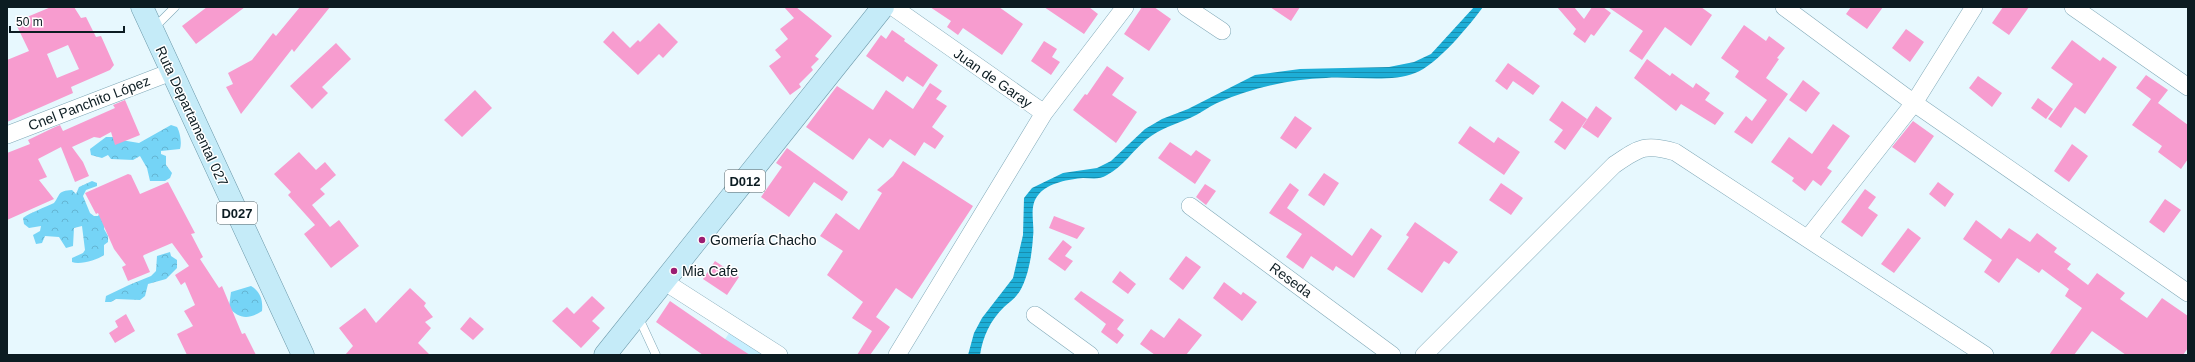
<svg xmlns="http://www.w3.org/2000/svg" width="2195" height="362" viewBox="0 0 2195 362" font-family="Helvetica,sans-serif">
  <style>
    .built { fill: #c7efff }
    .forest { fill: url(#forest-crowns) }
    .water { fill: url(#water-rules) }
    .building { fill: #f79ccf; fill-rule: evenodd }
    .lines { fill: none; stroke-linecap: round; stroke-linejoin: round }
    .lane-casing { stroke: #81a9b8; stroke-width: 9 }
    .street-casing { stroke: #81a9b8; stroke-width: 18 }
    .primary-casing { stroke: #6c99aa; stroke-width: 23 }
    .lane { stroke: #fff; stroke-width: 8 }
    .street { stroke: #fff; stroke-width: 17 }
    .primary { stroke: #c5ebf8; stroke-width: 22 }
    .poi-dot { fill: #9b1c71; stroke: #fff; stroke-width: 1.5 }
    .labels { text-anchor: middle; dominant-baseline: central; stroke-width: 3; stroke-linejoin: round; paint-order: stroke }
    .shield { fill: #fff; stroke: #556064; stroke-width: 1 }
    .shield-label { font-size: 13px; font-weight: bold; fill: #0c1c22 }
    .street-label { font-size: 14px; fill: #0c1c22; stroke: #fff }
    .poi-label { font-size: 14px; fill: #0c1c22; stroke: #fff; text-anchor: start }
  </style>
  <defs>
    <pattern id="forest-crowns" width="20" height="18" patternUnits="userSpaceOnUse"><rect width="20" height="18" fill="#75d4f6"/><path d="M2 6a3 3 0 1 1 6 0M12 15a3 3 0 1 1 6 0" fill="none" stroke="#64b5d3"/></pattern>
    <pattern id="water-rules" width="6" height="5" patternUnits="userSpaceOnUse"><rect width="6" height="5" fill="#1daed7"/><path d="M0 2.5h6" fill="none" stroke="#188dae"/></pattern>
  </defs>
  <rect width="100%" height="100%" fill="#e7f8fe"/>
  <path class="built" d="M 731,330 L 767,355 L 715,355 Z"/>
  <path class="forest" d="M 171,125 L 177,127 C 180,132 182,143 180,149 L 161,151 L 161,154 L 166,156 L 166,165 L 172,173 L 170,178 L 165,181 L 150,181 L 147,168 L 140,156 L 133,160 L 111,159 L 108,155 L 102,158 L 91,155 L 90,149 L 106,137 L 120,137 L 121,140 L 139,143 Z
    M 92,181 L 97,183 L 97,186 L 86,190 L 83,196 L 90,213 L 94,216 L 98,216 L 102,210 L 105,224 L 104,229 L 108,236 L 108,242 L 104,245 L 104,255 C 97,260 80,265 72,262 L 72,258 L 83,253 L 85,250 L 82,226 L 74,228 L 73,246 L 66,248 L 59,237 L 45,236 L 42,243 L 36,244 L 33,235 L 40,231 L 41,226 L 29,228 L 24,224 L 23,218 C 31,212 44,208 54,203 C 61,194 57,191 72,190 L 76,194 L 79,187 Z
    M 170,252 L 171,256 L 177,260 L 177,268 L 166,279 L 148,284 L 145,296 L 140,300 L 116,299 L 111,302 L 105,302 L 106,296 L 129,285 L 151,276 L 156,271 L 157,256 Z
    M 251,286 C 261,292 263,301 262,311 C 249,320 238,319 229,307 L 231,292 Z"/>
  <path class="water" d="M 1474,7 L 1483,7 C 1469,26 1437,65 1415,73 C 1391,83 1352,76 1326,78 C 1290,79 1251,88 1217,103 C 1208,107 1200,114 1190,118 C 1175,124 1160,129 1147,139 C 1133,150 1123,167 1107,175 C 1099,180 1092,178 1083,178 C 1070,179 1048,183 1039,194 C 1028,206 1035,223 1033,237 C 1032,253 1029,273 1022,287 C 1018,296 1011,301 1004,307 C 990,321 983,336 980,355 L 968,355 L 974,333 L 982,318 L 1013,278 L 1023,235 L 1024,198 L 1032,188 L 1063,173 L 1097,168 L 1111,161 L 1145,129 L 1162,119 L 1188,109 L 1255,75 L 1300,69 L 1389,67 L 1414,62 L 1431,54 Z"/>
  <path class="building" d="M 51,7 L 74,7 L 81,18 L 86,17 L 96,37 L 101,36 L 114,65 L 110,70 L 71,87 L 73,93 L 7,122 L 7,60 L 29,51 L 15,22 ZM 68,45 L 79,69 L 57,78 L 47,54 Z
    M 207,7 L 245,7 L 196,44 L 182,26 Z
    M 300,7 L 330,7 L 294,52 L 292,49 L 241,114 L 226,87 L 233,84 L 228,73 L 252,60 L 273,33 L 276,36 Z
    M 784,7 L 796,7 L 832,36 L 815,56 L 819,59 L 811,67 L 813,70 L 799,84 L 801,87 L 790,95 L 769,66 L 781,57 L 775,50 L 788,39 L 780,29 L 794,18 Z
    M 930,7 L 999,7 L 1023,24 L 1002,55 L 963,28 L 958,35 L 947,27 L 951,21 Z
    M 1044,7 L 1089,7 L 1098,14 L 1084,34 Z
    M 1142,7 L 1154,7 L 1171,19 L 1149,51 L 1124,34 Z
    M 1270,7 L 1300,7 L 1291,21 Z
    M 1557,7 L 1574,7 L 1584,19 L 1592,7 L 1603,7 L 1611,13 L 1594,36 L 1591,34 L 1585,43 L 1573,34 L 1576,29 Z
    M 1608,7 L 1701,7 L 1712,15 L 1691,46 L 1665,27 L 1642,60 L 1629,51 L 1643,31 Z
    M 1851,7 L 1883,7 L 1867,29 L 1846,14 Z
    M 2003,7 L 2029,7 L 2009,35 L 1992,23 Z
    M 659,23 L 678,42 L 663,58 L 659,54 L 638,75 L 603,42 L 613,31 L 630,48 L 638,40 L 640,42 Z
    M 1744,25 L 1766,41 L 1769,36 L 1785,48 L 1777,58 L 1779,59 L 1766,78 L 1788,94 L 1752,144 L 1734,132 L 1746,116 L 1752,121 L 1767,100 L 1735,77 L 1739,71 L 1721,58 Z
    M 1906,29 L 1924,42 L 1910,62 L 1892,48 Z
    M 892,30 L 905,39 L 904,41 L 938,65 L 923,87 L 907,76 L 903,82 L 866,56 L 881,35 L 886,39 Z
    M 2072,40 L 2100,61 L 2103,57 L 2117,67 L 2085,114 L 2075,107 L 2061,128 L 2048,119 L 2073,84 L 2051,68 Z
    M 1044,41 L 1057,49 L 1052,57 L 1060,62 L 1051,75 L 1031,61 Z
    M 336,43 L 351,59 L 322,87 L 328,93 L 312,109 L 290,86 Z
    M 1647,59 L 1670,76 L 1672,73 L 1693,88 L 1696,83 L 1710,93 L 1705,100 L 1724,113 L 1715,125 L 1681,104 L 1676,111 L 1634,78 Z
    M 1508,63 L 1540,86 L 1533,95 L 1513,81 L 1507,90 L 1495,81 Z
    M 1107,66 L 1124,78 L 1112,95 L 1137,112 L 1116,143 L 1073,110 L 1085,94 L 1087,95 Z
    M 2146,75 L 2168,90 L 2158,103 L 2188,125 L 2188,159 L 2181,169 L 2158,152 L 2162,146 L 2132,125 L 2151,99 L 2136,88 Z
    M 1978,76 L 2002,93 L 1992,107 L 1969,88 Z
    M 1803,80 L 1820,93 L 1806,112 L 1789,100 Z
    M 930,83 L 942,91 L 936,99 L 947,106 L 932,127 L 944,136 L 935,149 L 924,142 L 915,156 L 890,139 L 883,148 L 869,138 L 853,160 L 806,127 L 837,86 L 873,110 L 886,90 L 913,109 Z
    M 475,90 L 492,108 L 462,137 L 444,120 Z
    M 2038,98 L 2053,109 L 2046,119 L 2031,108 Z
    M 125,100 L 140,135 L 115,145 L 111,132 L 100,138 L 94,137 L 72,147 L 83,162 L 89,176 L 75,182 L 61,147 L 38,159 L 47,177 L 39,180 L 54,199 L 7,220 L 7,153 L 30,144 L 28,140 L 55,127 L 60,125 L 63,131 L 115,108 L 113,105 Z
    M 1562,101 L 1587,119 L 1565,150 L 1554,142 L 1563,130 L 1549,120 Z
    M 1596,106 L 1612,118 L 1598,138 L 1582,127 Z
    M 1295,116 L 1312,128 L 1296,149 L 1280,138 Z
    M 1913,121 L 1934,136 L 1915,163 L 1892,147 Z
    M 1833,124 L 1850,136 L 1827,168 L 1832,171 L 1821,186 L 1813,180 L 1805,191 L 1792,181 L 1794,178 L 1771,162 L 1789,137 L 1812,154 Z
    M 1470,126 L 1494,143 L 1498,137 L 1520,152 L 1504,175 L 1458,143 Z
    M 1170,142 L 1191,156 L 1196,150 L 1211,160 L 1195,184 L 1158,158 Z
    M 2072,144 L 2088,156 L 2069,182 L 2054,171 Z
    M 787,148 L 848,192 L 842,201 L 814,182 L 789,217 L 761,197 L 782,167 L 776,163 Z
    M 299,152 L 316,170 L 325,162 L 336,175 L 320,189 L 325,194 L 312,205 L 330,227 L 339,220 L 359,246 L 331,268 L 304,234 L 315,225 L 288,195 L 291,192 L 274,174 Z
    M 903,161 L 973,206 L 912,299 L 896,288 L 876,317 L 890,327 L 870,355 L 857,355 L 872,331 L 852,318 L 863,302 L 827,275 L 843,251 L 820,236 L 836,213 L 859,230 L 882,193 L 877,190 L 893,176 Z
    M 1324,173 L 1339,183 L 1324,206 L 1308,195 Z
    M 128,174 L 131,175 L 140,194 L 168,182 L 195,233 L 191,234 L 203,257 L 200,259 L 219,288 L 222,286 L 242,334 L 245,333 L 256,355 L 187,355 L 177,334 L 193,326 L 184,311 L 195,305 L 185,282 L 181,285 L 175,275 L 189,266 L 172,243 L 144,255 L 143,256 L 150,272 L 128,281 L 122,267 L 126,265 L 114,249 L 98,213 L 96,214 L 85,193 Z
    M 1938,182 L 1954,194 L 1945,207 L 1929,194 Z
    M 1290,183 L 1299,190 L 1287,208 L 1352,256 L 1371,228 L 1382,236 L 1354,278 L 1336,266 L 1333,271 L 1311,256 L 1303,269 L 1286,257 L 1302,234 L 1269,213 Z
    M 1501,183 L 1523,198 L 1511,215 L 1489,200 Z
    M 1205,184 L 1216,191 L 1206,205 L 1196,197 Z
    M 1865,189 L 1876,197 L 1868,208 L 1878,215 L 1862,237 L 1841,222 Z
    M 2165,199 L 2181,210 L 2164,233 L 2149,222 Z
    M 1054,216 L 1085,228 L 1077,239 L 1049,228 Z
    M 1976,220 L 2001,239 L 2009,228 L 2030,242 L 2037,233 L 2057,248 L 2054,252 L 2071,264 L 2067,269 L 2088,285 L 2097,273 L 2125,293 L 2120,299 L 2147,318 L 2162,298 L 2188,316 L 2188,348 L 2183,355 L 2126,355 L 2092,331 L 2074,355 L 2049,355 L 2082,308 L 2065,296 L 2069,289 L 2042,269 L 2039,273 L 2017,258 L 1999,283 L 1984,272 L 1992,260 L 1963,239 Z
    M 1415,222 L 1458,252 L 1449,264 L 1444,261 L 1422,293 L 1387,269 L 1409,237 L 1406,235 Z
    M 1908,228 L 1921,238 L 1894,273 L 1881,264 Z
    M 1063,240 L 1072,247 L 1065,256 L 1073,261 L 1065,271 L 1048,259 Z
    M 1186,256 L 1201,267 L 1183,290 L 1169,279 Z
    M 715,261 L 739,277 L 727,295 L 703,279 Z
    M 1120,271 L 1136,284 L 1128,294 L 1112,282 Z
    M 1224,282 L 1241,295 L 1243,292 L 1257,302 L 1242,321 L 1213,298 Z
    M 410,288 L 426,303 L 424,306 L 433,317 L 425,322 L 431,328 L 418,343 L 430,355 L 345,355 L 353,346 L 339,328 L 365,308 L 376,323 Z
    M 1081,291 L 1124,320 L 1117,329 L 1124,335 L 1117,344 L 1101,332 L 1106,324 L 1074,299 Z
    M 592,296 L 605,308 L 592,321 L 600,328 L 581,348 L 552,321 L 567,307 L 574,314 Z
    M 670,301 L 725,339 L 750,355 L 703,355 L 656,322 Z
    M 126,314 L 135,331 L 115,343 L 109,333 L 118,327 L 115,321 Z
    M 470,317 L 484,329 L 473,340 L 460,329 Z
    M 1179,318 L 1202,335 L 1186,355 L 1155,355 L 1140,344 L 1151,329 L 1164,338 Z"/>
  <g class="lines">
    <g class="lane-casing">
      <path id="lane" d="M 154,28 L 175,7
        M 638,316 L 656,355"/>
    </g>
    <g class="street-casing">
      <path id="street" d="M 893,7 L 1044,113 L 1125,7
        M 1186,7 L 1222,31
        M 1784,7 L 1914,103 L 2188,293
        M 2073,7 L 2188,87
        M 7,135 L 171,72
        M 1190,206 L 1392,355
        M 1808,238 L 1914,103 L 1974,7
        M 665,282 L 779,355
        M 1035,315 L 1090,355
        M 897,355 L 1044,113
        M 1424,355 L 1614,165 C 1639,148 1645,143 1675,152 L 1985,355"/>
    </g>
    <g class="primary-casing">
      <path id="primary" d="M 142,7 L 303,355
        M 605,355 L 883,7"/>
    </g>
    <use href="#lane" class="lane"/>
    <use href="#street" class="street"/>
    <use href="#primary" class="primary"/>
  </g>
  <g class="poi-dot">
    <circle cx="702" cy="240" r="4"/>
    <circle cx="674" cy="271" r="4"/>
  </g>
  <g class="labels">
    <g class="shield">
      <rect x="725" y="170" width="40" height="22" rx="3"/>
      <rect x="217" y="202" width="40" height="22" rx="3"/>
    </g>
    <g class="shield-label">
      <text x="745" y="181">D012</text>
      <text x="237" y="213">D027</text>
    </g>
    <g class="street-label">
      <text transform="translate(993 78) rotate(35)">Juan de Garay</text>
      <text transform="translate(89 103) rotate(-21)">Cnel Panchito López</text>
      <text transform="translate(192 116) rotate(65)">Ruta Departamental 027</text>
      <text transform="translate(1291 280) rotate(36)">Reseda</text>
    </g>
    <g class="poi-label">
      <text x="710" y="240">Gomería Chacho</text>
      <text x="682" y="271">Mia Cafe</text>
    </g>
  </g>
  <rect width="2195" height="362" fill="none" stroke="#0c1c22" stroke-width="16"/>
  <path d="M10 26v6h114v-6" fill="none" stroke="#0c1c22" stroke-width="2"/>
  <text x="16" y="26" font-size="12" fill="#0c1c22" stroke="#ffffff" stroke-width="3" paint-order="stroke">50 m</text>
</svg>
